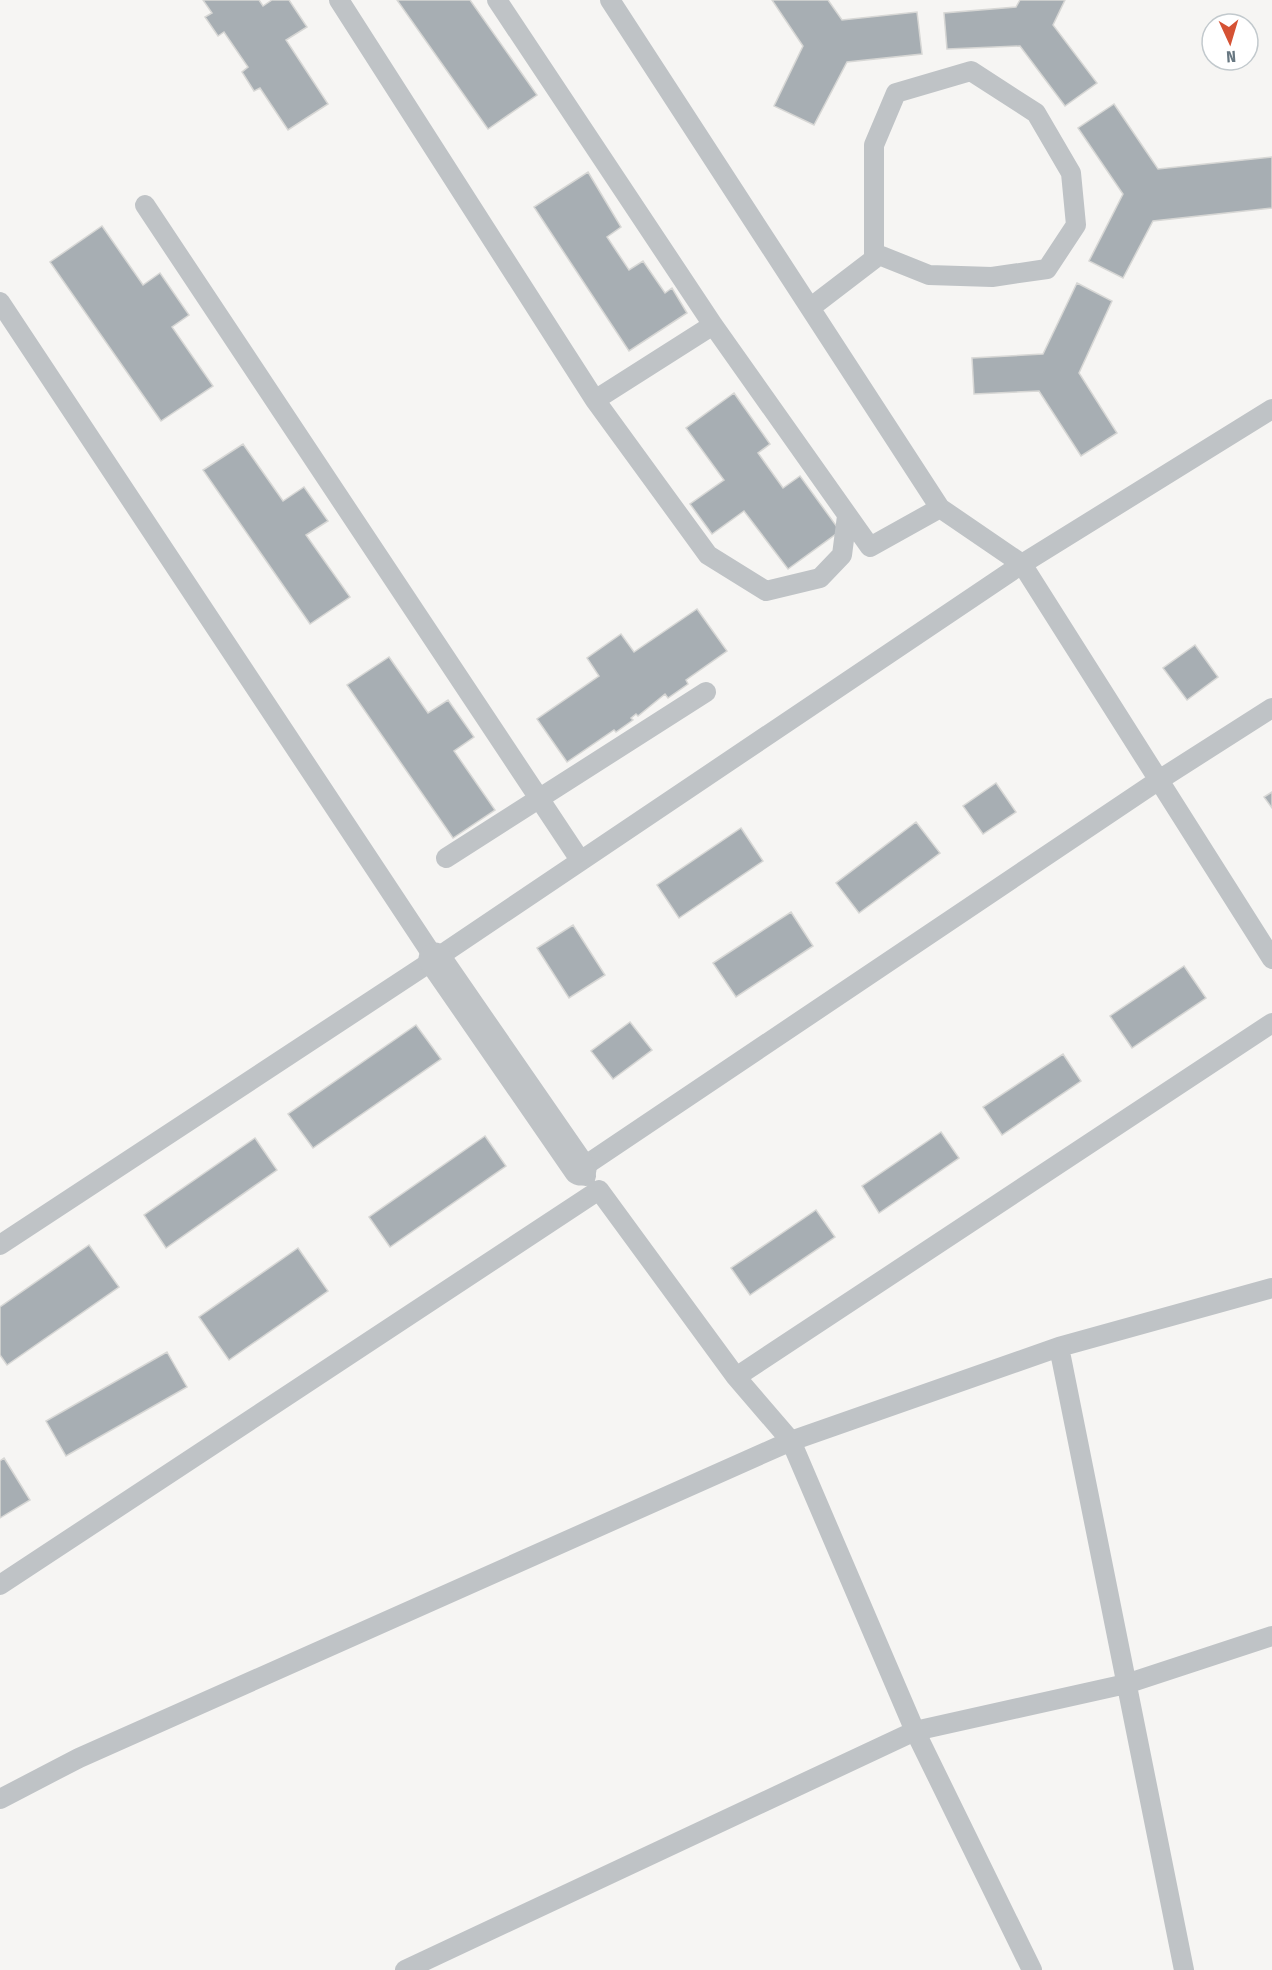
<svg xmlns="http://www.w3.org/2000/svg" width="1272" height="1970" viewBox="0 0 1272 1970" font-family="'Fira Sans Condensed',sans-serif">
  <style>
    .building { fill: #a7aeb3; stroke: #d7d7d5; stroke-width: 1.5 }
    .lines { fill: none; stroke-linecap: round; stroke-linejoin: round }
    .service { stroke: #bfc3c6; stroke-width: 20 }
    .minor { stroke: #bfc3c6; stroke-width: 33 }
  </style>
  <rect width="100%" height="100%" fill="#f6f5f3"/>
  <path class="building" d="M 203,0 L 259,0 L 263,6 L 272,0 L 289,0 L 307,27 L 286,40 L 328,104 L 288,130 L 260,88 L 254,91 L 242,72 L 248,67 L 224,32 L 218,36 L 205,17 L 212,13 Z
    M 397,0 L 470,0 L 537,95 L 488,129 Z
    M 772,0 L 828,0 L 842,20 L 917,12 L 922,54 L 847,62 L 814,125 L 774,106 L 803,46 Z
    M 1020,0 L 1065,0 L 1053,25 L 1097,83 L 1065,106 L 1020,46 L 947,49 L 944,13 L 1016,7 Z
    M 1114,104 L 1158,169 L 1272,157 L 1272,208 L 1153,221 L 1123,278 L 1089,261 L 1123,194 L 1078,128 Z
    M 588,172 L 621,227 L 607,237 L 629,270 L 643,261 L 665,293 L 672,288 L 687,313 L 629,351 L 534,207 Z
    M 102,226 L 143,285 L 160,273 L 189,315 L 172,327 L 213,386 L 161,421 L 50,262 Z
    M 1077,283 L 1112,301 L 1079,373 L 1117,433 L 1081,456 L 1039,391 L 974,394 L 972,358 L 1043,354 Z
    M 734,393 L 770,444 L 758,453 L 783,488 L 800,476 L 840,531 L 788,569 L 744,511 L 712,534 L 690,504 L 724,480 L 686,428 Z
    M 243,444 L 283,501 L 304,487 L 328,521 L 306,535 L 350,597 L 310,624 L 203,470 Z
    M 697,609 L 727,651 L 686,680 L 688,684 L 668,698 L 665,694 L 638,716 L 636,714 L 631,718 L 633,720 L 616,732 L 614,730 L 567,762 L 537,719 L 599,676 L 587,658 L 621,634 L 634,652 Z
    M 1195,645 L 1218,677 L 1187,700 L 1163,668 Z
    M 389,657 L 428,713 L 448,700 L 474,737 L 454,751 L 495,810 L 453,838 L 347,685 Z
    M 996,783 L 1016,812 L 983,834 L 963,806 Z
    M 1272,792 L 1272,808 L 1264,797 Z
    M 916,822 L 940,853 L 859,913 L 836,883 Z
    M 741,828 L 763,861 L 679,918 L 657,885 Z
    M 791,912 L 813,946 L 736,997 L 713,963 Z
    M 573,925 L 605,975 L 569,998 L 537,948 Z
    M 1184,966 L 1206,998 L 1132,1048 L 1110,1016 Z
    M 630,1022 L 652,1050 L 613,1079 L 591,1051 Z
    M 416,1025 L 441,1059 L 313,1148 L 288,1114 Z
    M 1063,1054 L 1081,1081 L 1002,1135 L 983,1107 Z
    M 941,1132 L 959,1158 L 879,1213 L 862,1186 Z
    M 485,1136 L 506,1166 L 390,1247 L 369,1217 Z
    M 255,1138 L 277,1170 L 166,1248 L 144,1215 Z
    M 816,1210 L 835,1237 L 750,1295 L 731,1268 Z
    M 89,1245 L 119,1287 L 7,1365 L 0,1355 L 0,1307 Z
    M 298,1248 L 328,1291 L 229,1360 L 199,1317 Z
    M 167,1352 L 187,1387 L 66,1456 L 46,1421 Z
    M 4,1458 L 30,1500 L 0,1518 L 0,1461 Z"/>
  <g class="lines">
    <path class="service" d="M 339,0 L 595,400 L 713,325
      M 497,0 L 713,325 L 870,547 L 940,508
      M 610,0 L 940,508 L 1022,564 L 1272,959
      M 145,205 L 580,860
      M 0,302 L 435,959
      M 810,308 L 874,259 L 879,255 L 929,275 L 992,277 L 1047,269 L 1076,225 L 1071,173 L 1036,113 L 971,71 L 896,93 L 874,145 L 874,259
      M 595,400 L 708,555 L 766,591 L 820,578 L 842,555 L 847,516
      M 446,858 L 706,692
      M 586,1176 L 580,1169 L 1159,780 L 1272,708
      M 0,1245 L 435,959 L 1022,564 L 1272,409
      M 1059,1347 L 1184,1970
      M 736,1377 L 1272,1023
      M 0,1585 L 599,1190 L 736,1377 L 791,1441 L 915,1731 L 1032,1970
      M 0,1799 L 79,1758 L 791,1441 L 1059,1347 L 1272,1288
      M 405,1970 L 915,1731 L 1126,1684 L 1272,1636"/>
    <path class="minor" d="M 435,959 L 580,1169"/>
  </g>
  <g transform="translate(1230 42) rotate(176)"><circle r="28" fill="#ffffff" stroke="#c2c9cd" stroke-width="1.5"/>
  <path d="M0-4.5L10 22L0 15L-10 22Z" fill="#d55234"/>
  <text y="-9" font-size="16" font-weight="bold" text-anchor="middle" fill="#677781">N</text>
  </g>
</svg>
